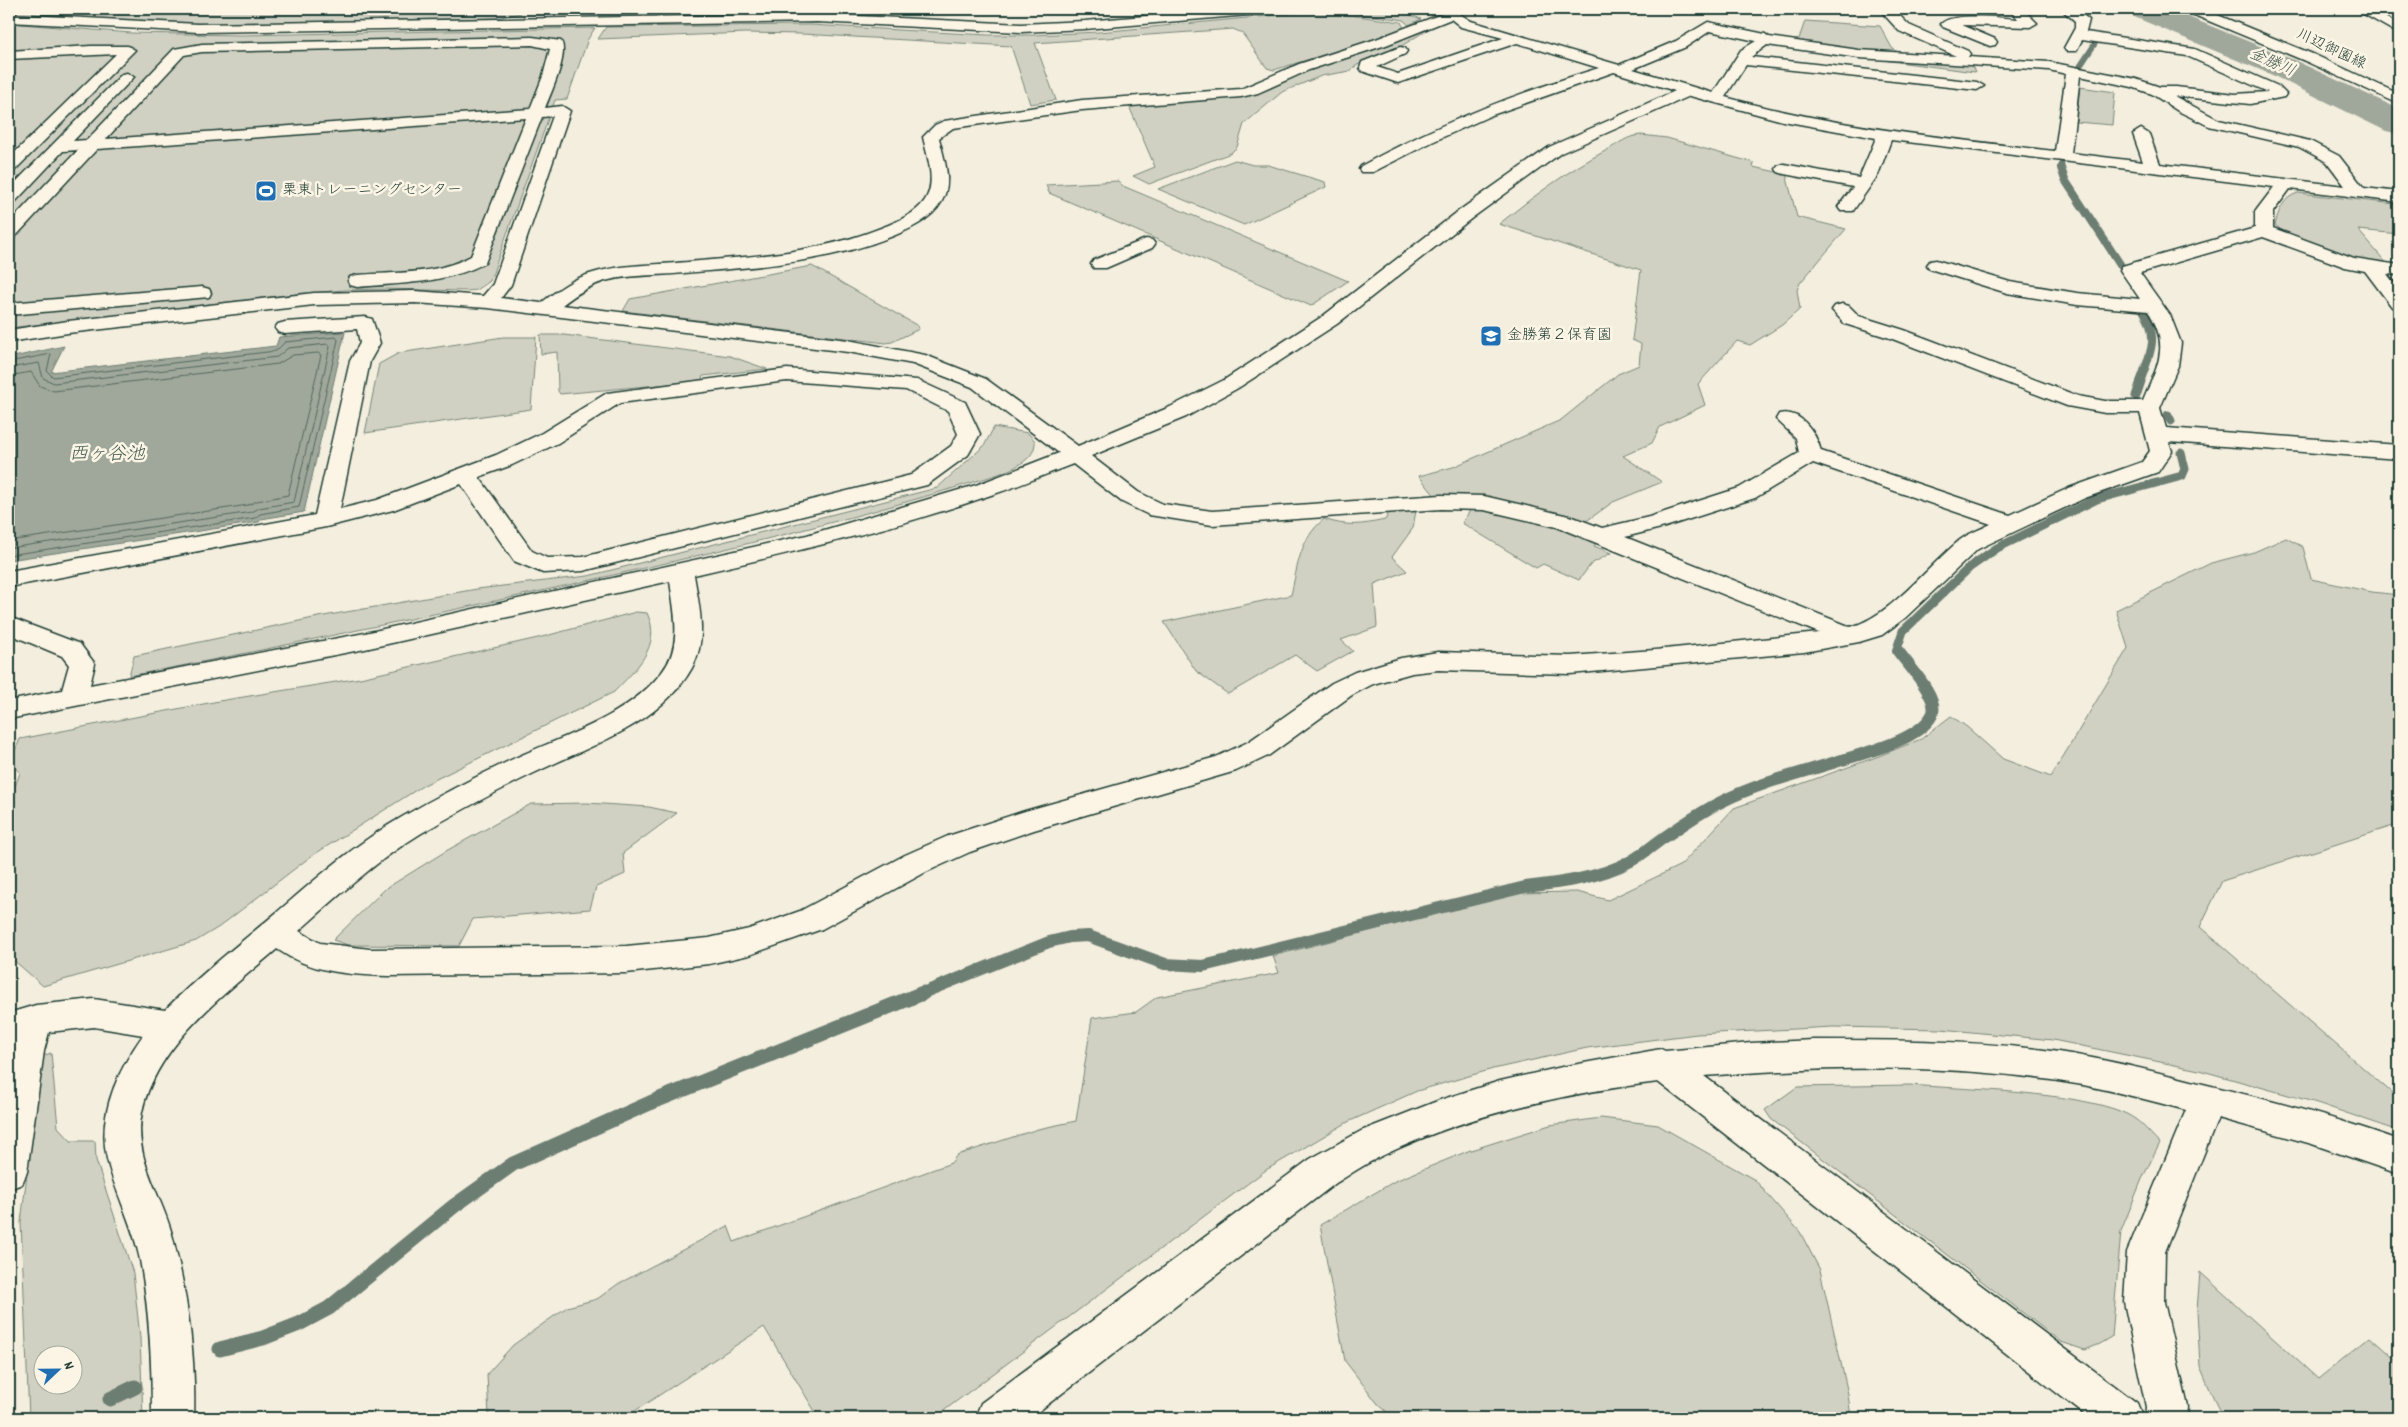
<svg xmlns="http://www.w3.org/2000/svg" width="2408" height="1427" viewBox="0 0 2408 1427" font-family="Dekko,'Klee One',sans-serif">
  <style>
    .green { fill: #d0d1c2; stroke: #78877b; fill-rule: evenodd }
    .water { fill: #a0a89b; stroke: #6c7d72 }
    .lines { fill: none; stroke-linecap: round; stroke-linejoin: round }
    .shore { stroke: #53685d; stroke-width: 1 }
    .stream-far4 { stroke: #6c7d72; stroke-width: 5.5 }
    .stream-far3 { stroke: #6c7d72; stroke-width: 8 }
    .stream-far2 { stroke: #6c7d72; stroke-width: 9 }
    .stream-far1 { stroke: #6c7d72; stroke-width: 12 }
    .stream { stroke: #6c7d72; stroke-width: 15 }
    .river { fill: #a0a89b; fill-rule: evenodd }
    .minor-casing { stroke: #1f3d34; stroke-width: 3 }
    .major-casing { stroke: #1f3d34; stroke-width: 3 }
    .minor { fill: #fcf5e5; fill-rule: evenodd }
    .major { fill: #fcf5e5; fill-rule: evenodd }
    .labels { text-anchor: middle; dominant-baseline: central; stroke-width: 5; stroke-linejoin: round; paint-order: stroke }
    .far-street-label { font-size: 15px; fill: #1f3d34; stroke: #fcf5e5 }
    .far-poi-label { font-size: 15px; fill: #1f3d34; stroke: #fcf5e5; text-anchor: start }
    .far-water-label { font-size: 16px; font-style: italic; fill: #465d53; stroke: #fcf5e5 }
    .water-label { font-size: 19px; font-style: italic; fill: #465d53; stroke: #fcf5e5 }
  </style>
  <rect width="100%" height="100%" fill="#f3eede"/>
  <filter id="ink" filterUnits="userSpaceOnUse"><feTurbulence type="fractalNoise" baseFrequency=".02" numOctaves="2"/><feDisplacementMap in="SourceGraphic" scale="10" xChannelSelector="R" yChannelSelector="G"/><feConvolveMatrix kernelMatrix="1 2 1 2 8 2 1 2 1" color-interpolation-filters="sRGB"/></filter>
  <g filter="url(#ink)">
    <path class="green" d="M 9,9 L 525,9 L 521,13 L 496,18 L 203,24 L 9,14 Z
      M 1324,10 C 1354,9 1393,6 1421,19 L 1409,25 L 1403,20 L 1398,19 Z
      M 1321,11 L 1401,22 L 1404,28 L 1375,39 L 1274,70 L 1267,68 L 1242,33 L 1233,29 L 1035,43 L 1056,100 L 1030,104 L 1011,46 L 802,34 L 746,33 L 598,39 L 606,27 L 810,25 L 988,35 L 1033,35 L 1099,32 Z
      M 1805,21 L 1880,26 L 1892,48 L 1899,53 L 1870,52 L 1790,42 L 1799,39 Z
      M 9,23 L 131,33 L 242,35 L 595,28 L 588,39 L 567,99 L 555,100 L 490,281 L 477,290 L 467,291 L 384,289 L 344,290 L 287,295 L 9,328 Z
      M 1435,25 L 1395,50 L 1357,65 L 1350,71 L 1321,76 L 1282,92 L 1244,124 L 1237,147 L 1231,153 L 1149,184 L 1133,176 L 1155,167 L 1129,106 L 1276,84 L 1325,64 L 1393,43 Z
      M 1882,58 L 1971,64 L 1975,72 L 1882,60 Z
      M 2080,87 L 2115,92 L 2112,125 L 2076,122 Z
      M 1641,135 L 1667,138 L 1754,163 L 1753,167 L 1786,174 L 1797,217 L 1846,229 L 1800,283 L 1797,290 L 1800,309 L 1782,325 L 1750,345 L 1737,341 L 1698,384 L 1705,405 L 1660,427 L 1652,443 L 1623,456 L 1662,482 L 1613,502 L 1585,522 L 1435,496 L 1419,476 L 1453,467 L 1561,420 L 1618,374 L 1639,365 L 1641,344 L 1632,340 L 1641,270 L 1499,224 C 1534,196 1567,171 1607,150 C 1620,143 1627,136 1641,135 Z
      M 1235,160 L 1253,165 L 1268,165 L 1325,182 L 1326,187 L 1244,225 L 1158,189 Z
      M 1118,181 L 1123,186 L 1348,281 L 1311,306 L 1049,193 L 1046,185 Z
      M 2298,193 L 2395,204 L 2399,210 L 2399,234 L 2358,230 L 2388,265 C 2352,259 2303,249 2275,225 C 2278,212 2283,197 2298,193 Z
      M 812,266 L 918,326 L 919,329 L 892,342 L 886,343 L 623,311 L 630,299 Z
      M 540,335 L 564,335 L 730,356 L 767,369 L 703,376 L 701,381 L 560,394 L 558,391 L 557,352 L 541,354 Z
      M 503,337 L 536,337 L 531,409 L 365,433 L 379,364 L 399,353 Z
      M 994,427 L 1028,433 L 1035,441 C 1036,461 1011,469 996,475 C 841,524 683,560 523,595 C 392,623 261,651 129,676 L 134,656 L 318,617 L 477,589 L 588,576 L 937,488 L 984,446 Z
      M 1471,509 C 1515,511 1557,526 1597,542 L 1594,546 L 1611,553 L 1591,564 L 1579,580 L 1543,564 L 1536,568 L 1462,523 Z
      M 1416,510 L 1413,528 L 1392,557 L 1407,571 L 1374,584 L 1377,627 L 1341,640 L 1353,651 L 1317,671 L 1295,655 L 1228,694 L 1196,671 L 1164,622 L 1291,595 C 1298,565 1299,540 1324,519 C 1346,527 1362,525 1385,520 L 1390,511 Z
      M 2286,538 L 2303,547 L 2311,579 L 2372,592 L 2399,595 L 2399,830 L 2393,826 L 2222,881 L 2200,927 L 2399,1099 L 2399,1131 L 2317,1103 L 2199,1070 L 2053,1040 L 1941,1029 L 1833,1027 L 1697,1034 L 1587,1048 L 1493,1069 L 1417,1091 L 1348,1122 L 1266,1170 L 934,1418 L 819,1418 L 764,1327 L 624,1418 L 489,1418 L 487,1374 L 513,1345 L 567,1307 L 597,1299 L 618,1284 L 728,1226 L 734,1242 L 951,1163 L 957,1155 L 1038,1129 L 1076,1121 L 1092,1018 L 1136,1012 L 1157,997 L 1279,973 L 1273,956 L 1516,893 L 1577,892 L 1608,900 L 1681,865 L 1734,808 L 1879,756 L 1921,739 L 1951,716 L 1967,727 L 2003,759 L 2051,777 L 2128,648 L 2116,610 L 2211,563 L 2254,552 Z
      M 636,612 L 647,613 C 663,646 635,670 614,692 L 424,785 L 310,857 L 219,927 L 196,941 L 43,986 L 9,956 L 9,802 L 20,773 L 10,762 L 20,739 L 219,701 L 360,678 L 538,638 Z
      M 587,803 L 649,807 L 677,813 L 623,853 L 625,874 L 596,887 L 590,909 L 473,919 L 459,946 L 348,945 L 333,940 L 385,889 L 446,851 L 531,804 Z
      M 51,1053 L 58,1127 L 71,1141 L 95,1141 L 96,1160 L 133,1273 L 140,1337 L 143,1418 L 29,1418 L 21,1222 L 42,1056 ZM 42,1354 L 72,1354 L 72,1384 L 42,1384 Z
      M 1909,1085 C 1959,1089 2098,1092 2135,1119 C 2144,1125 2152,1136 2160,1143 L 2142,1179 L 2121,1231 L 2112,1337 L 2100,1344 L 2085,1350 L 2061,1342 L 1771,1119 L 1765,1110 L 1797,1087 Z
      M 1601,1118 L 1658,1125 L 1755,1180 L 1800,1232 L 1820,1270 L 1848,1394 L 1851,1418 L 1394,1418 L 1378,1404 L 1345,1361 L 1320,1225 L 1395,1181 L 1468,1151 L 1550,1125 Z
      M 2200,1272 L 2318,1379 L 2370,1337 L 2399,1363 L 2399,1418 L 2222,1418 L 2200,1366 L 2197,1310 Z"/>
    <path class="water" d="M 345,332 L 304,512 L 261,519 L 259,522 L 9,560 L 9,358 L 64,346 L 51,372 L 276,346 L 279,337 Z"/>
    <g class="lines">
      <path class="shore" d="M 9,362 L 51,354 L 47,371 L 53,377 L 276,351 L 285,342 L 336,337 L 338,340 L 299,507 L 260,514 L 255,518 L 9,555
        M 9,368 L 39,363 L 43,378 L 54,383 L 277,357 L 288,348 L 328,344 L 330,347 L 294,502 L 259,508 L 252,512 L 9,548
        M 9,376 L 31,372 L 40,386 L 54,391 L 278,364 L 293,355 L 318,353 L 321,355 L 288,495 L 257,501 L 248,505 L 9,541"/>
      <path class="stream-far4" d="M 2082,9 L 2090,13
        M 2079,68 L 2096,42
        M 2061,169 L 2062,162"/>
      <path class="stream-far3" d="M 2061,168 L 2065,180 L 2120,264
        M 2140,382 C 2150,354 2160,338 2143,310"/>
      <path class="stream-far2" d="M 2136,396 L 2141,381
        M 2168,415 L 2171,421
        M 1899,652 L 1897,649 L 1903,631 L 1970,567 L 1997,548 L 2097,499 L 2182,476 L 2185,469 L 2181,453"/>
      <path class="stream-far1" d="M 920,994 L 1049,942 L 1070,937 L 1088,936 L 1165,964 L 1203,966 L 1525,887 C 1561,883 1599,878 1631,861 C 1642,855 1652,846 1662,839 C 1682,825 1702,811 1723,801 C 1761,782 1802,773 1842,760 C 1866,753 1920,739 1932,715 C 1941,699 1907,664 1898,651"/>
      <path class="stream" d="M 220,1349 L 263,1338 L 299,1324 L 329,1308 L 454,1206 L 513,1164 L 650,1103 L 923,993
        M 110,1399 L 135,1387"/>
      <path class="river" d="M 2128,9 L 2169,9 L 2294,60 L 2399,109 L 2399,134 L 2386,131 L 2270,74 L 2132,16 Z"/>
      <g class="minor-casing">
        <path id="minor" d="M 1229,9 L 1279,9 L 1272,13 L 1085,29 L 1021,32 L 817,22 L 198,32 L 9,22 L 9,14 L 198,24 L 817,14 L 1021,24 L 1085,21 Z
          M 1438,9 L 1452,9 L 1471,21 L 1619,65 L 1676,41 L 1708,22 L 1765,34 L 1769,37 L 1859,50 L 1956,56 L 1899,31 L 1879,9 L 1893,9 L 1909,25 L 1968,51 L 1970,54 L 1968,57 L 2049,62 L 2136,79 L 2160,87 L 2176,87 L 2235,94 L 2268,92 L 2187,56 L 2082,40 L 2076,51 L 2066,51 L 2064,48 L 2075,28 L 2075,21 L 2061,9 L 2076,9 L 2089,20 L 2086,32 L 2195,49 L 2278,86 L 2286,94 L 2284,97 L 2250,104 L 2174,96 L 2219,120 L 2310,141 L 2339,156 L 2364,188 L 2399,192 L 2399,202 L 2290,189 L 2273,212 L 2273,228 L 2354,258 L 2399,265 L 2399,275 L 2387,274 L 2399,290 L 2399,309 L 2392,307 L 2365,271 L 2345,267 L 2263,237 L 2140,273 L 2170,315 L 2181,343 L 2178,366 L 2160,408 L 2166,428 L 2399,445 L 2399,459 L 2169,442 L 2172,451 L 2158,472 L 2085,498 L 1978,549 L 1905,618 L 1882,635 L 1859,642 L 1804,652 L 1570,674 L 1438,670 L 1412,673 L 1373,684 L 1352,695 L 1268,756 L 1236,771 L 1034,830 L 970,852 L 926,872 L 822,929 L 749,955 L 709,964 L 626,973 L 388,976 C 348,975 310,972 277,949 C 227,992 156,1044 142,1112 C 132,1158 163,1196 173,1238 C 188,1297 196,1358 194,1418 L 152,1418 C 152,1365 150,1313 140,1260 C 133,1224 115,1193 107,1159 C 97,1115 118,1070 143,1035 L 94,1027 L 49,1032 L 44,1051 L 27,1172 L 22,1184 L 9,1189 L 9,1058 L 13,1040 L 9,1041 L 9,1013 L 36,1005 L 94,999 L 165,1010 C 199,975 238,945 276,913 C 316,879 356,843 402,817 C 438,796 475,777 513,759 C 563,736 626,718 662,672 C 683,645 674,612 670,581 L 365,649 L 9,719 L 9,701 L 62,690 L 69,665 L 62,656 L 9,634 L 9,617 L 80,644 L 95,664 L 90,685 L 365,633 L 807,535 L 976,485 L 1059,453 L 972,387 L 913,364 L 848,352 L 488,308 L 415,303 L 314,305 L 68,333 L 9,342 L 9,330 L 68,321 L 314,293 L 415,291 L 483,296 L 493,284 L 553,116 L 542,117 L 485,263 C 445,284 401,283 357,287 L 350,285 L 348,281 L 350,277 L 357,275 C 396,272 436,275 471,256 L 526,118 L 97,149 L 15,237 L 9,238 L 9,223 L 78,150 L 63,151 L 15,202 L 9,203 L 9,189 L 122,74 L 127,73 L 134,77 L 73,141 L 87,140 L 174,49 L 202,44 L 532,37 L 561,41 C 569,54 551,93 545,108 L 562,106 L 570,111 L 511,285 L 501,298 L 541,303 C 558,290 573,278 593,273 C 620,265 648,265 676,263 C 746,257 816,254 881,228 C 896,222 916,214 925,200 C 937,182 927,156 923,137 L 935,125 L 944,121 L 1082,100 L 1241,89 L 1299,64 L 1376,39 L 1442,14 ZM 1451,19 L 1461,27 L 1503,38 L 1398,74 L 1377,67 L 1405,54 L 1407,51 L 1405,48 L 1400,47 L 1362,62 L 1360,68 L 1362,71 L 1398,83 L 1517,43 L 1599,68 C 1517,93 1437,124 1361,166 L 1359,169 L 1361,172 L 1373,172 L 1432,142 L 1492,115 L 1614,72 L 1675,91 L 1549,147 L 1460,210 L 1323,316 L 1224,380 L 1170,407 L 1078,446 L 986,379 L 925,355 L 848,340 L 562,305 C 575,295 588,286 605,281 C 630,274 658,276 684,273 C 755,267 826,263 893,236 C 913,228 938,216 945,194 C 951,176 943,155 939,138 L 953,128 L 1082,110 L 1241,97 L 1258,93 L 1309,70 L 1386,45 ZM 1710,31 L 1756,41 L 1741,50 L 1713,93 L 1633,69 L 1686,47 ZM 532,45 L 550,49 L 543,76 L 530,109 L 106,139 L 184,55 L 202,52 ZM 1767,45 L 1859,58 L 2049,70 L 2066,74 L 2055,151 C 1944,138 1833,127 1725,97 L 1746,65 L 1977,90 L 1984,86 L 1977,82 L 1751,57 ZM 2080,76 L 2132,87 L 2152,94 L 2178,111 L 2209,126 L 2299,147 L 2327,162 L 2345,186 L 2160,164 L 2149,134 L 2141,129 L 2133,134 L 2143,162 L 2071,153 ZM 1690,96 L 1783,121 L 1876,138 L 1859,178 L 1784,164 L 1778,166 L 1776,169 L 1778,172 L 1784,174 L 1853,187 L 1838,207 L 1841,211 L 1853,211 L 1878,175 L 1891,140 L 2274,187 L 2255,212 L 2255,228 L 2122,266 L 2120,270 L 2140,299 L 2077,293 L 2010,282 L 1936,260 L 1930,261 L 1927,265 L 1930,269 L 2007,293 L 2077,305 L 2148,311 C 2171,347 2157,366 2143,401 L 2105,401 L 2078,396 L 1904,330 L 1859,316 L 1849,306 L 1842,304 L 1835,306 L 1832,310 L 1845,324 L 1890,338 L 2067,406 L 2105,413 L 2140,413 L 2150,451 L 2142,462 L 2069,488 L 2010,515 L 1821,451 C 1816,433 1801,409 1779,414 L 1776,419 L 1796,438 L 1799,453 L 1739,488 L 1649,517 L 1602,528 L 1573,517 L 1484,496 L 1441,495 L 1212,511 L 1163,504 L 1138,492 L 1091,456 L 1186,417 L 1238,388 L 1337,324 L 1472,218 L 1561,153 ZM 1813,463 L 1991,524 C 1981,529 1969,533 1960,540 C 1927,567 1892,615 1851,627 L 1625,537 L 1665,527 L 1755,498 ZM 1073,464 L 1122,502 L 1149,515 L 1212,525 L 1441,509 L 1484,510 L 1557,527 L 1819,633 L 1655,650 L 1570,656 L 1438,652 L 1401,658 L 1355,672 L 1332,683 L 1248,742 L 1216,757 L 1025,811 L 948,836 L 905,855 L 800,911 L 749,929 L 709,938 L 626,946 L 370,949 L 320,943 L 299,931 C 337,897 376,861 420,834 C 457,812 495,792 534,773 C 589,746 660,725 692,668 C 708,639 699,606 694,575 C 794,552 894,529 991,495 C 1019,486 1046,474 1073,464 Z
          M 2010,9 L 2023,9 L 2037,23 L 2030,27 L 1962,25 L 1995,39 L 1997,42 L 1995,45 L 1990,46 L 1943,27 L 1941,24 C 1951,12 2002,18 2018,19 Z
          M 2355,9 L 2371,9 L 2399,25 L 2399,34 Z
          M 91,46 L 128,46 L 135,50 L 15,170 L 9,172 L 9,158 L 116,54 L 9,59 L 9,51 Z
          M 1146,239 L 1152,240 L 1155,244 L 1152,248 L 1106,268 L 1094,268 L 1091,264 L 1094,260 Z
          M 202,287 L 209,289 L 211,293 L 209,297 L 9,315 L 9,303 Z
          M 365,317 L 372,319 L 380,343 L 370,361 L 340,509 L 377,500 L 496,455 L 542,433 L 607,393 L 787,369 L 917,380 L 965,402 L 980,434 L 968,455 L 927,485 L 583,571 L 543,573 L 514,561 L 461,484 L 393,510 L 326,527 L 9,587 L 9,571 L 315,515 L 350,361 L 360,343 L 357,329 L 285,334 L 278,332 L 275,328 L 278,324 L 285,322 ZM 787,381 L 906,390 L 948,411 L 958,434 L 951,446 L 911,475 L 583,557 L 547,558 L 532,551 L 479,477 L 512,465 L 558,443 L 620,403 Z
          M 1814,1040 C 1889,1040 1963,1040 2037,1049 C 2094,1056 2148,1070 2203,1084 C 2269,1100 2335,1117 2399,1140 L 2399,1174 L 2312,1144 L 2218,1118 L 2165,1252 L 2164,1302 L 2188,1407 L 2187,1418 L 2145,1418 L 2146,1407 L 2124,1302 L 2127,1252 L 2186,1110 C 2152,1101 2118,1092 2083,1085 C 1959,1063 1829,1066 1704,1076 L 2137,1403 L 2143,1418 L 2089,1418 L 1658,1082 C 1565,1093 1470,1114 1386,1154 C 1368,1162 1352,1173 1336,1183 L 1030,1418 L 975,1418 L 981,1403 L 1310,1159 L 1361,1131 L 1440,1100 L 1500,1081 L 1562,1067 L 1661,1049 L 1665,1051 L 1751,1043 Z"/>
      </g>
      <g class="major-casing">
        <path id="major" d="M 2185,9 L 2203,9 L 2315,55 L 2399,94 L 2399,104 L 2305,61 L 2187,12 Z"/>
      </g>
      <use href="#minor" class="minor"/>
      <use href="#major" class="major"/>
    </g>
  </g>
  <defs>
    <g id="stadium-square" transform="scale(1.125)"><rect x="-9" y="-9" width="18" height="18" rx="4" fill="#1f6fb2" stroke="#fcf5e5"/><path d="M0-5a6.5 5 0 1 0 0 10a6.5 5 0 1 0 0-10ZM-3.5-1.8h7v3.6h-7Z" fill="#fff"/></g>
    <g id="school-square" transform="scale(1.125)"><rect x="-9" y="-9" width="18" height="18" rx="4" fill="#1f6fb2" stroke="#fcf5e5"/><path d="M0-5L7-2L0 1L-7-2ZM-4 1L0 2.5L4 1V4Q0 6-4 4Z" fill="#fff"/></g>
  </defs>
  <g fill-rule="evenodd">
    <use href="#stadium-square" x="266" y="191"/>
    <use href="#school-square" x="1491" y="336"/>
  </g>
  <g class="labels">
    <g class="far-street-label">
      <text transform="translate(2331 50) rotate(25)">川辺御園線</text>
    </g>
    <g class="far-poi-label">
      <text x="282" y="191">栗東トレーニングセンター</text>
      <text x="1507" y="336">金勝第２保育園</text>
    </g>
    <g class="far-water-label">
      <text transform="translate(2272 63) rotate(24)">金勝川</text>
    </g>
    <g class="water-label">
      <text x="107" y="455">西ヶ谷池</text>
    </g>
  </g>
  <rect width="2408" height="1427" fill="none" stroke="#fcf5e5" stroke-width="30"/>
  <rect x="15" y="15" width="2378" height="1397" fill="none" stroke="#1f3d34" stroke-width="2" filter="url(#ink)"/>
  <g transform="translate(58 1370) rotate(68)"><circle r="24" fill="#fcf5e5" stroke="#a4ab9e"/>
  <path d="M0-4L9 19L0 12L-9 19Z" fill="#1f6fb2"/>
  <text y="-8" font-size="14" font-weight="bold" text-anchor="middle" fill="#1f3d34">N</text>
  </g>
</svg>
